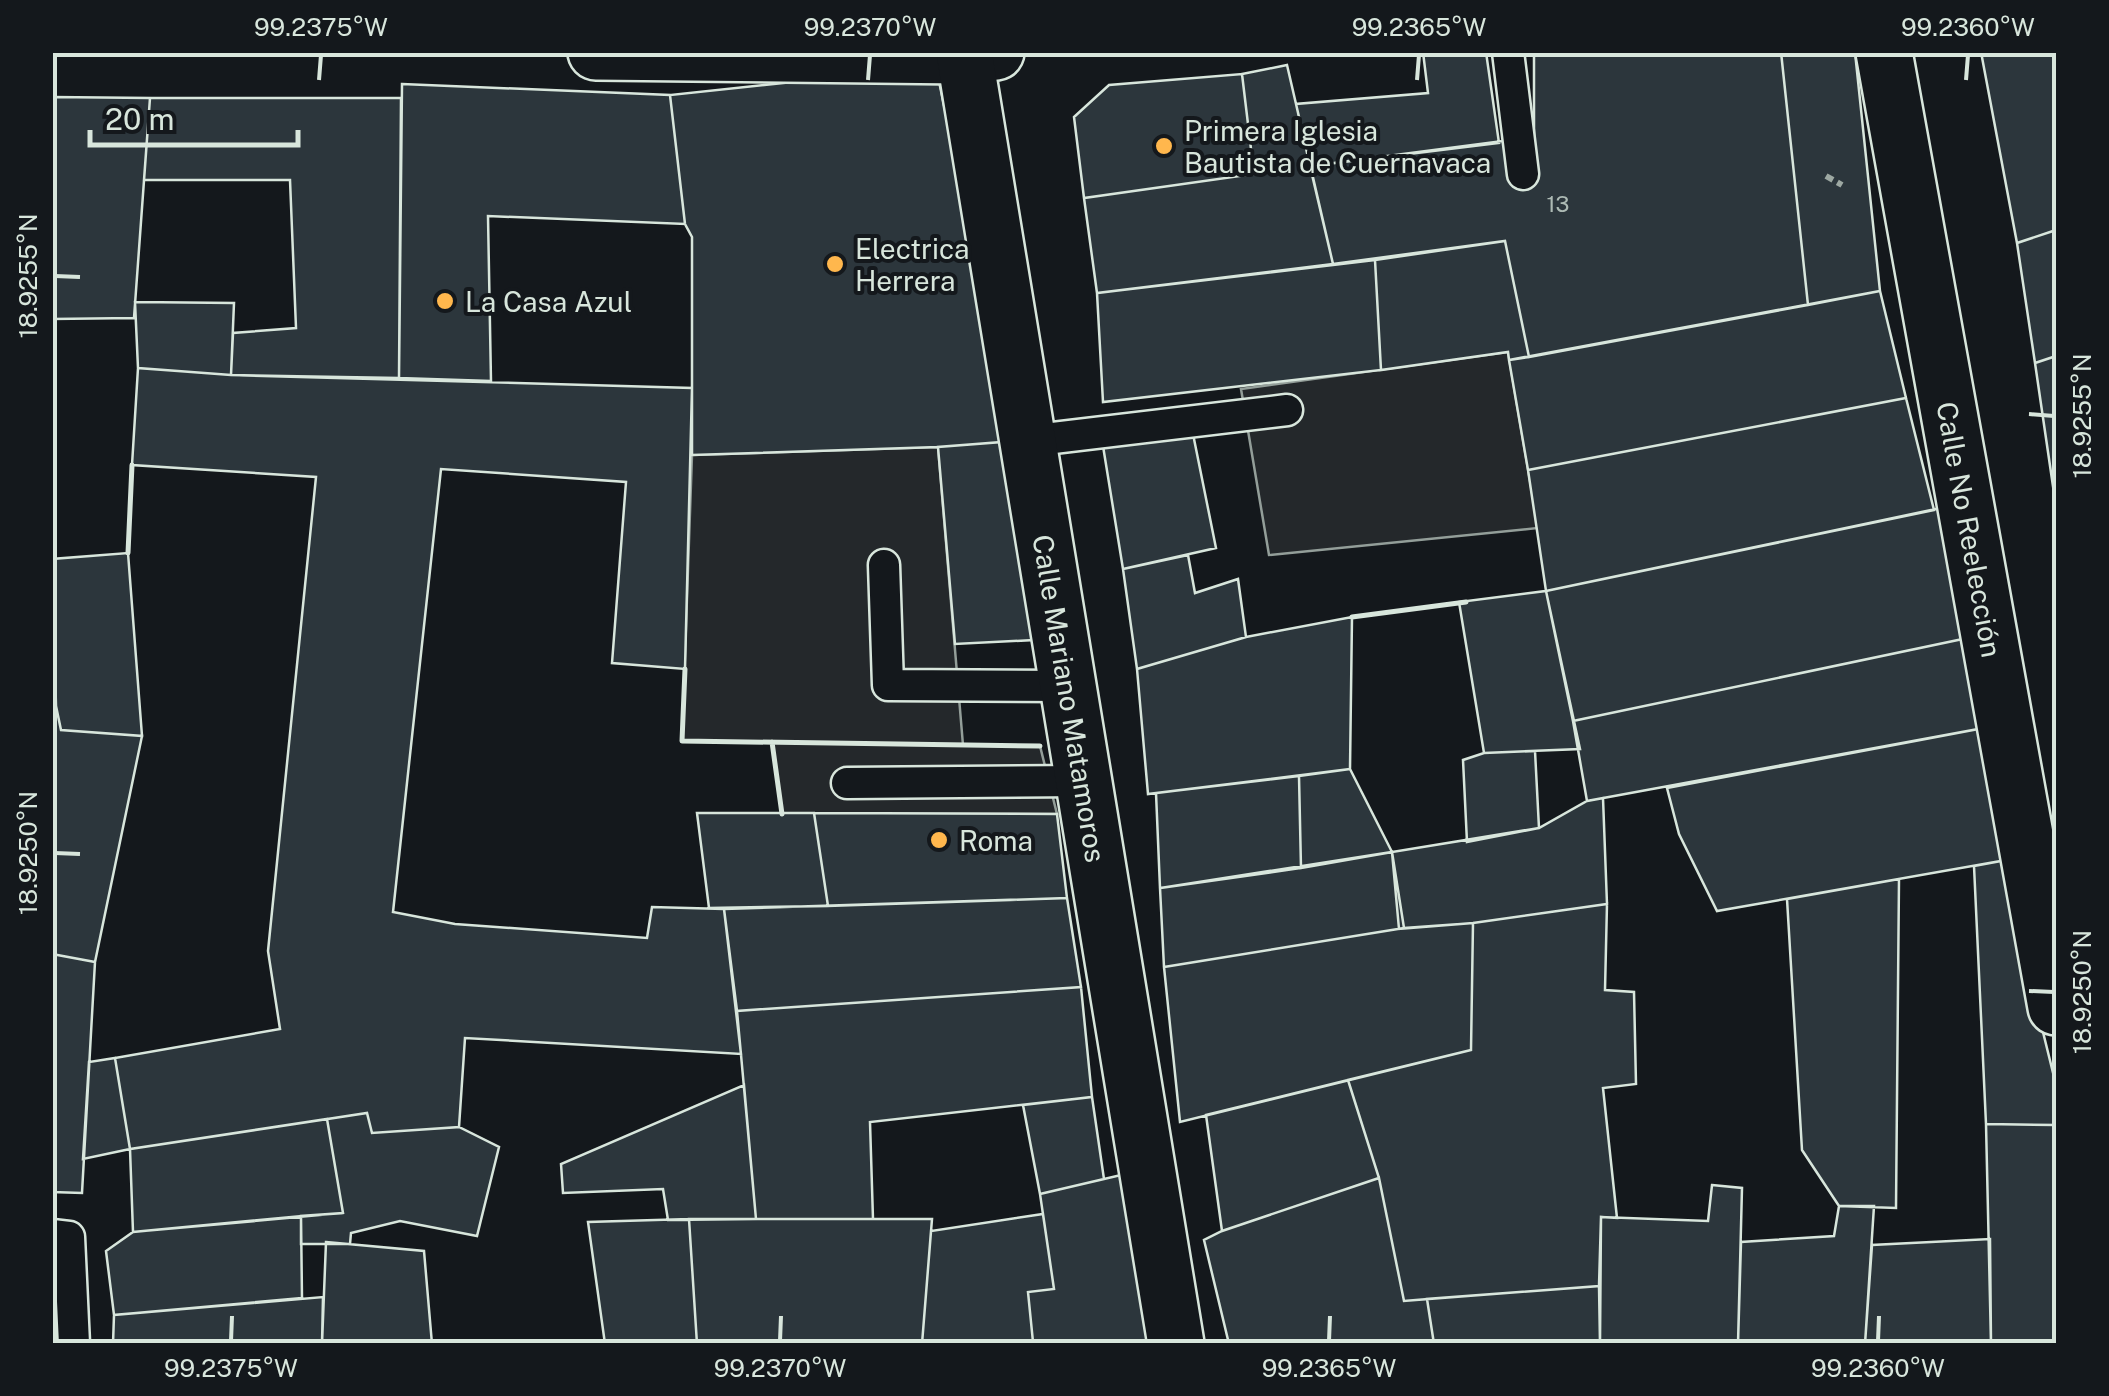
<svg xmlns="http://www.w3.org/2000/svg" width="2109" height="1396" viewBox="0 0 2109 1396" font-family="'Public Sans',sans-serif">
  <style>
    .parking { fill: #24282b; stroke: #939e99; stroke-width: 2.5 }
    .building { fill: #2c363c; stroke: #d8e6dc; stroke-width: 2.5 }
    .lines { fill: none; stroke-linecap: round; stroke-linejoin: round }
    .lane-casing { stroke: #d8e6dc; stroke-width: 35 }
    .street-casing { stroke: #d8e6dc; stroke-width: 60 }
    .secondary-casing { stroke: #d8e6dc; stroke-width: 60 }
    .path { stroke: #9da8a2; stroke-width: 6; stroke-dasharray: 8 5; stroke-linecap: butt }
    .lane { stroke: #14181c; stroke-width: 30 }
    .street { stroke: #14181c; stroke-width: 55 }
    .secondary { stroke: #14181c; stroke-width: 55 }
    .wall { stroke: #d8e6dc; stroke-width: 5 }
    .ticks { fill: none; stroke: #d8e6dc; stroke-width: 4 }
    .poi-dot { fill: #ffb74d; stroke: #14181c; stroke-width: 4 }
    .labels { text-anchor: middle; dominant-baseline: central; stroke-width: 8; stroke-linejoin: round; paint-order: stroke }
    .number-label { font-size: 22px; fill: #adbab4 }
    .poi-label { font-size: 28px; fill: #d8e6dc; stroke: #14181c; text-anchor: start }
    .street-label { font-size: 28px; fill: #d8e6dc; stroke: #14181c }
    .neatline { fill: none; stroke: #d8e6dc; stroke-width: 4 }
    .ticks-label { font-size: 25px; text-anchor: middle; fill: #d8e6dc }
  </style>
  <rect width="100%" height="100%" fill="#14181c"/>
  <path class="parking" d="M 1508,352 L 1538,528 L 1269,555 L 1241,389 Z
    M 938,447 L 963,745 L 1040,746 L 1057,814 L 782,814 L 772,743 L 682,741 L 692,455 Z"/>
  <path class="building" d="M 1423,52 L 1486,52 L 1499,143 L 1310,166 L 1296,104 L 1428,93 Z
    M 1534,52 L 1781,52 L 1808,305 L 1529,357 L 1505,241 L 1333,264 L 1310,166 L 1534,137 Z
    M 1781,52 L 1855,52 L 1880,291 L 1808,305 Z
    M 1981,52 L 2056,52 L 2056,230 L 2017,243 Z
    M 1287,65 L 1333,264 L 1097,293 L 1084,198 L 1254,174 L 1242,74 Z
    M 936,67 L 1014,441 L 938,447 L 692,455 L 692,237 L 685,224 L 670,95 Z
    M 1242,74 L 1254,174 L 1084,198 L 1074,117 L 1109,85 Z
    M 402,84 L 670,95 L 685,224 L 488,216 L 491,381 L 399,378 Z
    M 52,97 L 150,98 L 134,318 L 52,319 Z
    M 150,98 L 401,98 L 399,378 L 231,375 L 233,333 L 296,328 L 290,180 L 144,180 Z
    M 2056,230 L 2056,356 L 2035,363 L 2017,243 Z
    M 1505,241 L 1529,357 L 1509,360 L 1508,352 L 1381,370 L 1375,260 Z
    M 1375,260 L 1381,370 L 1103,402 L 1097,293 Z
    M 1880,291 L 1906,398 L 1528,470 L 1509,360 Z
    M 135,302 L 234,303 L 231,375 L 138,368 Z
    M 2056,356 L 2056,492 L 2054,493 L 2035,363 Z
    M 138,368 L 231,375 L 692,388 L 685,669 L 612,663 L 626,482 L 441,469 L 393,912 L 455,924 L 647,938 L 652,907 L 724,909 L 741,1054 L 465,1038 L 459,1127 L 372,1133 L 367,1113 L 130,1149 L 115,1058 L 280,1029 L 268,951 L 316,477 L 132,465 Z
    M 1906,398 L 1934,510 L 1546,591 L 1528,470 Z
    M 1193,434 L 1216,548 L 1123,569 L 1103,446 Z
    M 1014,441 L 1034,640 L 955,644 L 938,447 Z
    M 1950,506 L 1977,636 L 1573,721 L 1546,591 Z
    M 128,553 L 142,736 L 61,730 L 56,706 L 52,559 Z
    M 1188,555 L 1195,593 L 1238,579 L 1246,637 L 1137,669 L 1123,569 Z
    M 1546,591 L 1580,749 L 1484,753 L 1459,602 Z
    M 1352,617 L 1350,769 L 1148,794 L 1137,669 L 1246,637 Z
    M 1977,636 L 1989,727 L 1587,801 L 1573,721 Z
    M 52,706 L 56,706 L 61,730 L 142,736 L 95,962 L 52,954 Z
    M 1989,727 L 2012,859 L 1717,911 L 1679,834 L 1667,788 Z
    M 1535,751 L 1539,828 L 1467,842 L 1463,760 L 1484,753 Z
    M 1350,769 L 1392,852 L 1301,868 L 1299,776 Z
    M 1299,776 L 1301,868 L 1160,888 L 1156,793 Z
    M 1603,798 L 1607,904 L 1473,923 L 1399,929 L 1392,852 L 1539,828 L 1587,801 Z
    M 697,813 L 814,813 L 828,906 L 709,908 Z
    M 814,813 L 1057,814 L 1067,898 L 828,906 Z
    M 1392,852 L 1404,928 L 1164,967 L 1160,888 Z
    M 2001,861 L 2056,1085 L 2056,1125 L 1986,1124 L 1974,866 Z
    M 1899,879 L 1896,1208 L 1839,1206 L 1802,1150 L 1787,899 Z
    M 1067,898 L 1081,987 L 737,1011 L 724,909 Z
    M 1607,904 L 1605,990 L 1634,992 L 1636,1084 L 1603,1088 L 1617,1218 L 1601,1217 L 1599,1286 L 1404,1301 L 1379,1178 L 1348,1080 L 1471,1050 L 1473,923 Z
    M 1473,923 L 1471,1050 L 1180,1122 L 1164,967 L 1404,928 Z
    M 52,954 L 95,962 L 82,1193 L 52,1192 Z
    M 1081,987 L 1092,1097 L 870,1122 L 873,1219 L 756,1219 L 737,1011 Z
    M 115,1058 L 130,1149 L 83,1159 L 89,1062 Z
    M 1348,1080 L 1379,1178 L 1222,1231 L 1206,1115 Z
    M 744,1085 L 756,1219 L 668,1220 L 663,1189 L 563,1193 L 561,1164 Z
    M 1092,1097 L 1104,1179 L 1040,1194 L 1023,1105 Z
    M 367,1113 L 372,1133 L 459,1127 L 499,1147 L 477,1236 L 400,1221 L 351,1233 L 350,1244 L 301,1244 L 301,1216 L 343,1213 L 327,1119 Z
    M 327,1119 L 343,1213 L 133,1232 L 130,1149 Z
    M 1986,1124 L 2056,1125 L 2056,1344 L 1991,1344 Z
    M 1138,1171 L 1163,1344 L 1021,1344 L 1033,1342 L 1028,1292 L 1054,1289 L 1040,1194 Z
    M 1379,1178 L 1404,1301 L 1427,1299 L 1434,1344 L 1229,1344 L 1204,1240 L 1222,1231 Z
    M 1712,1185 L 1742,1188 L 1738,1344 L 1600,1344 L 1601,1217 L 1708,1221 Z
    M 1839,1206 L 1874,1206 L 1865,1344 L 1738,1344 L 1741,1242 L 1834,1236 Z
    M 1043,1214 L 1054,1289 L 1028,1292 L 1033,1342 L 922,1344 L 931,1231 Z
    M 301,1216 L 302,1298 L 114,1315 L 106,1251 L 133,1232 Z
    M 689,1219 L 697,1344 L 605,1344 L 588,1222 Z
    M 689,1219 L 932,1219 L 922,1344 L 697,1344 Z
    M 1990,1239 L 1991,1344 L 1865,1344 L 1872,1245 Z
    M 326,1242 L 424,1251 L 432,1344 L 322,1344 Z
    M 1599,1286 L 1600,1344 L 1434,1344 L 1427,1299 Z
    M 323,1297 L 322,1344 L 113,1344 L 114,1315 Z"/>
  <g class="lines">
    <g class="lane-casing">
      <path id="lane" d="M 1508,52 L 1523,174
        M 1028,441 L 1287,410
        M 884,565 L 888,685 L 1068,686
        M 847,783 L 1083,781
        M 52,1235 L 69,1237 L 74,1344"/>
    </g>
    <g class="street-casing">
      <g id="street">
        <path d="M 596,52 L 965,56 L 996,52"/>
        <path id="s1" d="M 1884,52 L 2056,1007"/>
      </g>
    </g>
    <g class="secondary-casing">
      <g id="secondary">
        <path id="s2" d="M 964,52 L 1176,1344"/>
      </g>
    </g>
    <path class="path" d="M 1826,176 L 1842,185"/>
    <use href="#lane" class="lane"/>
    <use href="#street" class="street"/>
    <use href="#secondary" class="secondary"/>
    <path class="wall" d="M 128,553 L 132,465
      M 1352,617 L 1466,602
      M 685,669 L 682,741 L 1040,746
      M 772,742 L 782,814"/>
  </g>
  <path class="ticks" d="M 319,80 L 321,55M 868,80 L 870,55M 1417,80 L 1419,55M 1966,80 L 1968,55M 55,276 L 80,277M 2029,414 L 2054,416M 55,853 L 80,854M 2029,991 L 2054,992M 231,1341 L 232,1316M 780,1341 L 781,1316M 1329,1341 L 1330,1316M 1878,1341 L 1879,1316"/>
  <g class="poi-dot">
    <circle cx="1164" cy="146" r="10"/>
    <circle cx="835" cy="264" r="10"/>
    <circle cx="445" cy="301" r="10"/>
    <circle cx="939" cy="840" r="10"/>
  </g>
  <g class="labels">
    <g class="number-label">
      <text x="1558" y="204">13</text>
    </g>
    <g class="poi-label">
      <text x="1184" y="130">Primera Iglesia<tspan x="1184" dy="32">Bautista de Cuernavaca</tspan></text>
      <text x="855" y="248">Electrica<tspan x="855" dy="32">Herrera</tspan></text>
      <text x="465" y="301">La Casa Azul</text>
      <text x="959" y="840">Roma</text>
    </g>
    <g class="street-label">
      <text stroke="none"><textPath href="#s1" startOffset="485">Calle No Reelección</textPath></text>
      <text stroke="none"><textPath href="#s2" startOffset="655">Calle Mariano Matamoros</textPath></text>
    </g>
  </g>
  <rect width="2109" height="1396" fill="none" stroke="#14181c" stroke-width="110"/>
  <path d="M90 130v15h208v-15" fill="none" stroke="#d8e6dc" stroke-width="5"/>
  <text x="105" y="130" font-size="30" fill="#d8e6dc" stroke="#14181c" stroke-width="8" paint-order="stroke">20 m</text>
  <rect x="55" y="55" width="1999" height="1286" class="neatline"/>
  <g class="ticks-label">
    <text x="321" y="36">99.2375°W</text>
    <text x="870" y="36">99.2370°W</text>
    <text x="1419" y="36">99.2365°W</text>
    <text x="1968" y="36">99.2360°W</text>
    <text transform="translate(28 276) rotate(-90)" y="9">18.9255°N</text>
    <text transform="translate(2082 416) rotate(-90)" y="9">18.9255°N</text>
    <text transform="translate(28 853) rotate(-90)" y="9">18.9250°N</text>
    <text transform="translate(2082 992) rotate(-90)" y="9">18.9250°N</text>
    <text x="231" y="1377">99.2375°W</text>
    <text x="780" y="1377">99.2370°W</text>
    <text x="1329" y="1377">99.2365°W</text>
    <text x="1878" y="1377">99.2360°W</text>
  </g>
</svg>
